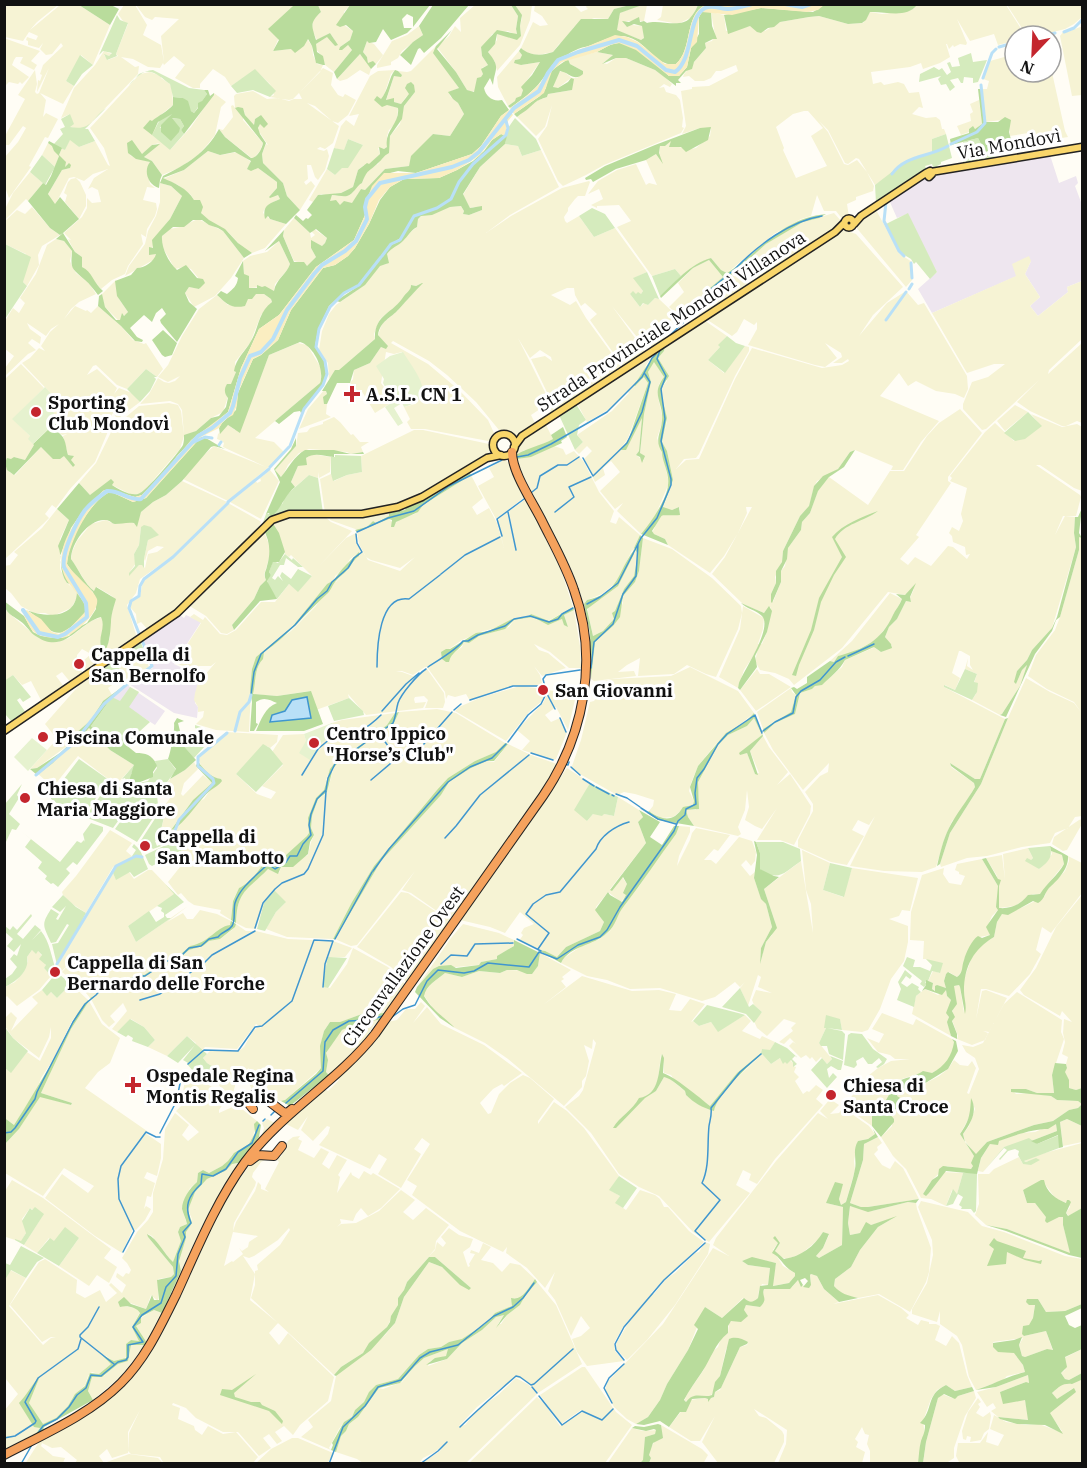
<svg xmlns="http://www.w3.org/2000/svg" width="1087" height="1468" viewBox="0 0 1087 1468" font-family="'IBM Plex Serif',serif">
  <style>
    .industrial { fill: #eee6ef }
    .farmland { fill: #f6f3d4; fill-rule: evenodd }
    .green { fill: #d5ebbd }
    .forest { fill: #b9dc9c }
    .sand { fill: #fbeec1 }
    .pitch { fill: #e6f2cf }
    .water { fill: #b9e0f7; stroke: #3f96cf; stroke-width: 1.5 }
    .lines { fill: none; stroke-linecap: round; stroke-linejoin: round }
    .stream { stroke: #3f96cf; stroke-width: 1.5 }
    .canal { stroke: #b9e0f7; stroke-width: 3 }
    .river { stroke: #b9e0f7; stroke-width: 4 }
    .major-casing { stroke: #222; stroke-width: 9 }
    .highway-casing { stroke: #222; stroke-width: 10 }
    .major { stroke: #f9d66b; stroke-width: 6 }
    .highway { stroke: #f5a25d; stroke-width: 8 }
    .poi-dot { fill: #c4262e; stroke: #fff; stroke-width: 2 }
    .labels { text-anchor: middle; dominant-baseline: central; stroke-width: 6; stroke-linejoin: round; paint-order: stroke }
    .street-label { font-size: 18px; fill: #111; stroke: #fff }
    .poi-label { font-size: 18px; font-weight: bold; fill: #111; stroke: #fff; text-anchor: start }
  </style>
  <rect width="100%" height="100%" fill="#fffdf5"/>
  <path class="industrial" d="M 1050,155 L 1059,183 L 1076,176 L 1078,183 L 1075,186 L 1081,202 L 1082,201 L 1082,281 L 1067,287 L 1068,292 L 1038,316 L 1030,306 L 1040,297 L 1025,274 L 1031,261 L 1017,276 L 932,313 L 918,289 L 937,272 L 907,214 L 897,218 L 889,200 L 923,180 L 939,175 Z
    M 180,615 L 184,618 L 186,615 L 201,622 L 174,664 L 191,672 L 198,683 L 195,703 L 198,707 L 197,718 L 174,713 L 129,684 L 153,668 L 143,640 Z
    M 127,685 L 165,711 L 155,725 L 112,697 Z"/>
  <path class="farmland" d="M 5,5 L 58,5 L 37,22 L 30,30 L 60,5 L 79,5 L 110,25 L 93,65 L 81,55 L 66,81 L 74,86 L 63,104 L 40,93 L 46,100 L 43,117 L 46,113 L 58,119 L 48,138 L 45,137 L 29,166 L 31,167 L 9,198 L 5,187 L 4,158 L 18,142 L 26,128 L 23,126 L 9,145 L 5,145 L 5,136 L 25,99 L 18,95 L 35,70 L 37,84 L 35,92 L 37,94 L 39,93 L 49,68 L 37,92 L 38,80 L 40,81 L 42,75 L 40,74 L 43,65 L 63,46 L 61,43 L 52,54 L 46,55 L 40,49 L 43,43 L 39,48 L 28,45 L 28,41 L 26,40 L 27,37 L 36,40 L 38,36 L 29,32 L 23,41 L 5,37 Z
    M 124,5 L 135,5 L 147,25 L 143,35 L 161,45 L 164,62 L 161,36 L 179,19 L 155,17 L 152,20 L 145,17 L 136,5 L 292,5 L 293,6 L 273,51 L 291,49 L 307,39 L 312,46 L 313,55 L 317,64 L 323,65 L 320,72 L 293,99 L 289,100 L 270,97 L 274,95 L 270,84 L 255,70 L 231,86 L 225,77 L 213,69 L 200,84 L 200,88 L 193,88 L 175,78 L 185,65 L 174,56 L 164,65 L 163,63 L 160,68 L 148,67 L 133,59 L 121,57 L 135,67 L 139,66 L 138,74 L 87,127 L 79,129 L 70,127 L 70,114 L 61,118 L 74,88 L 95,65 L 104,51 L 112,54 L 109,56 L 104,55 L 108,60 L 118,56 L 116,54 L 128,24 L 123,21 L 118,14 Z
    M 318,5 L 350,5 L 344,12 L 344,25 L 353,31 L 350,40 L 340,47 L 348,45 L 352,50 L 334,72 L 325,65 L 322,56 L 315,48 L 316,44 L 328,36 L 335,46 L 334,39 L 330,33 L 317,40 L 312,30 L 313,19 L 321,12 Z
    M 475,5 L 511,5 L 518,16 L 516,29 L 517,34 L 516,35 L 508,31 L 492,34 L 488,42 L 481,47 L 482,56 L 488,65 L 482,68 L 483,74 L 475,91 L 471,92 L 467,90 L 456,72 L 437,47 L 449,36 L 455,26 L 461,32 L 460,18 Z
    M 515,5 L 532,5 L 530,20 L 520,45 L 497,71 L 495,62 L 488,52 L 497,40 L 497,34 L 521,36 L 520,26 L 522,18 Z
    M 535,5 L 574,5 L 581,12 L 588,9 L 586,7 L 587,5 L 630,5 L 614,9 L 608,19 L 594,18 L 574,27 L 564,42 L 559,44 L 553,52 L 538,55 L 526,53 L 521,48 L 533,22 L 540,26 L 548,25 L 542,16 L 534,11 Z
    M 639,5 L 647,5 L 644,21 L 625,21 L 632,25 L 643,26 L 644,38 L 641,40 L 618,31 L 601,31 L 589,33 L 580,38 L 579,36 L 582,33 L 579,29 L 581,26 L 594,21 L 611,22 L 617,27 L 620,13 Z
    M 663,5 L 698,5 L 692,17 L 678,24 L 657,20 L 661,17 Z
    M 917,5 L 1006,5 L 1025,35 L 1015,36 L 1015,39 L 1010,39 L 1010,42 L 998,45 L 994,34 L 970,41 L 957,19 L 967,43 L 966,45 L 960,44 L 954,47 L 953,45 L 949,49 L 947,44 L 946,44 L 950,57 L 940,63 L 923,69 L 921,63 L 910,67 L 871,72 L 873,84 L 881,82 L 884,85 L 898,82 L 904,84 L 909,93 L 919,92 L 923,108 L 919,107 L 912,114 L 926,118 L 936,117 L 940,120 L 942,129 L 944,129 L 946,134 L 932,139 L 932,153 L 915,157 L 899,165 L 892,174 L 875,185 L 859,159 L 856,158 L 848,164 L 845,163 L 828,130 L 819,121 L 828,132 L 844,164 L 848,165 L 857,160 L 867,172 L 874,186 L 873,191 L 856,197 L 856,200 L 847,204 L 849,217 L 843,220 L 836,211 L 824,211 L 817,195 L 811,216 L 801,219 L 774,234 L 727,273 L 721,270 L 711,258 L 702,262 L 681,276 L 675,269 L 652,276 L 617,227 L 631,221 L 619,205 L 597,206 L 597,208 L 591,205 L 603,199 L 599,189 L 588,194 L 598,181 L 617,170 L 636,164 L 646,185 L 649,183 L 657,185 L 646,160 L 656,154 L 659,155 L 660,146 L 665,146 L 671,140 L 673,146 L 690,149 L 696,148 L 710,136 L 711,129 L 700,128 L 682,134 L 686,126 L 681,91 L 692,89 L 692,87 L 709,86 L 738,71 L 736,65 L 721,71 L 716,71 L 711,78 L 704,81 L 695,81 L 689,76 L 683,77 L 684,74 L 706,48 L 705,43 L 712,41 L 715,35 L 711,12 L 724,15 L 726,31 L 750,26 L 765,31 L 780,22 L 809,17 L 819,16 L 848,24 L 863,23 L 870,12 L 882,14 L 908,11 L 913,9 ZM 804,111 L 808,111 L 823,128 L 811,136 L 827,166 L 796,178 L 783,150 L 784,148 L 776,127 L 793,114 Z
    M 1007,5 L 1082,5 L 1082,17 L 1074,24 L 1065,29 L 1037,36 L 1027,36 Z
    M 419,26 L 423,35 L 402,51 L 398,58 L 391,62 L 391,65 L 377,68 L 377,65 L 392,41 L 407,35 Z
    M 1080,27 L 1082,27 L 1082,95 L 1072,96 L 1060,36 L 1063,32 L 1068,32 Z
    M 4,38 L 40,51 L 31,61 L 37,65 L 34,70 L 20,63 L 23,57 L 16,57 L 14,60 L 12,65 L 29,77 L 22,84 L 20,82 L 18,84 L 9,82 L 5,86 Z
    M 367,41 L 374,44 L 383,55 L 381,58 L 376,64 L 373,62 L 368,64 L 371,69 L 369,75 L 360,70 L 347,79 L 340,81 L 337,79 L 360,54 L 368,63 L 367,57 L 363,52 Z
    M 436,46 L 436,55 L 459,88 L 449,92 L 450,96 L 458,103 L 464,114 L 450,136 L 433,134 L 412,158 L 409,166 L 385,169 L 365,190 L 361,189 L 352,204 L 340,205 L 329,201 L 332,195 L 344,196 L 353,192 L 358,184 L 362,183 L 367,170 L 378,164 L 389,144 L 390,136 L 400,124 L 404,106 L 415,92 L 406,97 L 401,104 L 394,102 L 394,99 L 386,101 L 394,76 L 402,75 L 398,71 L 407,72 L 411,71 Z
    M 519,51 L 522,55 L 520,59 L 515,60 L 521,65 L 540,62 L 525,83 L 521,97 L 508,106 L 498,87 L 497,77 Z
    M 597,52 L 613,55 L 603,63 L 607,64 L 616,58 L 626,58 L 655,70 L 664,76 L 672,84 L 670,87 L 664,84 L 659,88 L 664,87 L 666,92 L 676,95 L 680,100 L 683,118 L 682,127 L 684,128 L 681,133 L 604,165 L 586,175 L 563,186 L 558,181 L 538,139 L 547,126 L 552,105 L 545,127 L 536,136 L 517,117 L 522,111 L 529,108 L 533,102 L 547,97 L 548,94 L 572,90 L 571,78 L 558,88 L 555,89 L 553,86 L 559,72 L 563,71 L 572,78 L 577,78 L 583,71 L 570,64 L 568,59 Z
    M 1015,54 L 1015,72 L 1051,72 L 1051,68 L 1065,131 L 1068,137 L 1030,143 L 1028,133 L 1010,136 L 1009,126 L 1002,120 L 985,122 L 981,89 L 987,89 L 989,81 L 983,79 L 990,61 Z
    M 323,68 L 333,73 L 331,85 L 338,95 L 343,97 L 345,94 L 356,100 L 348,115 L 338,123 L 332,121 L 315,106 L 307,103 L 339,126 L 333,143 L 325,149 L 320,147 L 317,149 L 324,151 L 327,149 L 329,156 L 325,170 L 318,180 L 315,177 L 311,165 L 307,165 L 308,179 L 304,182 L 306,185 L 311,181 L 315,186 L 300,210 L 287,196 L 283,183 L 263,163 L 262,154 L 266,144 L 268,145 L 258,130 L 261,115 L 255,119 L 254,126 L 245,115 L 244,111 L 243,120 L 263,143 L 260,151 L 253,159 L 225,137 L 219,129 L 223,130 L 233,117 L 231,106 L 233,105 L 235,108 L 234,96 L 236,94 L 253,91 L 267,99 L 278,98 L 289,101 L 294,99 L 302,99 L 299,93 Z
    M 395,70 L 391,74 L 384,95 L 381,99 L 375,101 L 398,108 L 397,122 L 389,130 L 387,136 L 387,147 L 384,149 L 378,148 L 380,154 L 369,165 L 364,165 L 358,170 L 353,187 L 341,193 L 326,195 L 321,194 L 313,202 L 309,200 L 327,169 L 335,175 L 363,145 L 348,139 L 344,151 L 334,148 L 341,126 L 346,120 L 354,126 L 359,114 L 349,116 L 370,76 L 378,71 Z
    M 150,72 L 161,76 L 161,78 L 170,84 L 172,89 L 173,105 L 152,122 L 170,150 L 191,127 L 214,93 L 226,102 L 221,107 L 215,135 L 208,144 L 197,156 L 179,168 L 162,175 L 152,161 L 144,157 L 159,143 L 152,145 L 142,155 L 128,143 L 128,151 L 131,156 L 150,162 L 147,171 L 150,184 L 155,188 L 147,187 L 143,200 L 156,203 L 157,209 L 155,216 L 147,229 L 146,237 L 141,234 L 143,244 L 128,266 L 125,274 L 112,280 L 101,289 L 82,267 L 82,257 L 75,252 L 68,239 L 71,240 L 64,233 L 82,217 L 87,208 L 87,198 L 92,203 L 101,202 L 98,190 L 92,187 L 88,189 L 94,178 L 108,169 L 93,174 L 84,181 L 74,177 L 69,178 L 55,205 L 48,194 L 62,170 L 70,168 L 68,164 L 65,167 L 65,162 L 59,156 L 55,167 L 42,155 L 48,143 L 53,146 L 59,155 L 62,148 L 65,150 L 70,139 L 79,147 L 95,141 L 108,165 L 110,166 L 104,148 L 90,128 L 140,74 Z
    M 979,100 L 982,124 L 975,129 L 973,127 L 969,129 L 969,132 L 961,135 L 957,126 L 971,121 L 970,114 L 973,112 L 970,104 Z
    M 505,144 L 518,146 L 522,156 L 541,150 L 559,187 L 510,215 L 486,233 L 511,216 L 562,188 L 589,181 L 590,182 L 585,196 L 578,196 L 575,199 L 568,208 L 568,211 L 564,217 L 565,221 L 567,223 L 579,216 L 594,237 L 615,228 L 647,272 L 634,278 L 643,291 L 641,294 L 630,294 L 640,307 L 644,303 L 648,305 L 655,298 L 659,299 L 676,315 L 669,322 L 672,328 L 656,347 L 652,347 L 642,334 L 637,337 L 612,306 L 646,353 L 624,368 L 590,320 L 597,314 L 585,303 L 581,306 L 575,295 L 574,288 L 567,288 L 551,295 L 570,305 L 576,301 L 586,318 L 623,369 L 556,411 L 531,359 L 545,356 L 552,361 L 551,357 L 540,350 L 530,358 L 518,338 L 555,412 L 552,414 L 546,405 L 531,415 L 536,425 L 515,436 L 499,430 L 476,402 L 447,375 L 429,361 L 393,341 L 391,343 L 428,364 L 459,390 L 488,420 L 494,433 L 491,440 L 488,441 L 425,429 L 411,429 L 407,422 L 410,419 L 404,407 L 415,404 L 423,395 L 423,389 L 402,352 L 394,354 L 386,352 L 381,383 L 389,394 L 391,403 L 375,413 L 361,390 L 357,390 L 350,383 L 353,379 L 354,370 L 370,363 L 381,347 L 386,348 L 387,346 L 378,335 L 382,324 L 397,311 L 422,283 L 416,286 L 411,285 L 411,289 L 401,302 L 380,319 L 374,334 L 375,339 L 329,379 L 328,363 L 319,350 L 322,331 L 329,314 L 336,305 L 363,286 L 380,265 L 387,264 L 387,254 L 393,247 L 402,242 L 406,236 L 417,227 L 418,219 L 421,216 L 450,207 L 461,206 L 464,211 L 463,214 L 469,215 L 482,210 L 474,207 L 470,208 L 463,195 L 480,167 Z
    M 208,151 L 220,155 L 238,152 L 251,162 L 247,169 L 258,168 L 277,182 L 277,188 L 269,197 L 278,195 L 280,199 L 271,203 L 264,210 L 263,213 L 270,219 L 286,224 L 265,248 L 252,253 L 245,250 L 228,232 L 204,218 L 201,213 L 201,202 L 194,200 L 191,195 L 178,185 L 163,179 L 184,170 Z
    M 30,172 L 43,183 L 28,201 L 26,199 L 5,220 L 5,209 L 13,193 Z
    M 76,178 L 80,182 L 86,195 L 86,206 L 79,219 L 65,202 L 67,195 L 64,193 L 68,182 L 71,179 Z
    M 160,183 L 171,186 L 182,196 L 170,219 L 155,238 L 152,249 L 156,254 L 155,259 L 125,276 L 129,266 L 145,244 L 148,231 L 156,216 L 160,202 Z
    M 32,207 L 50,228 L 60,235 L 42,246 L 38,255 L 39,265 L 27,286 L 23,282 L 26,254 L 5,244 L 5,221 L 17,210 L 25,214 Z
    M 875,208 L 900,254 L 912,262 L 912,280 L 906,287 L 855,226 L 856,223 Z
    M 834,213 L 842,222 L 839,226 L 760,279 L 744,263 L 766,244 L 792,228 L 803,222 Z
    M 294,218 L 310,233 L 311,238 L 315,235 L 311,231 L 314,229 L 327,238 L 325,243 L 322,246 L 312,241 L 311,248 L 316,257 L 307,267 L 302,263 L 294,261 L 283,236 L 284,230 Z
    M 198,219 L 223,231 L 244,258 L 231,278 L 215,296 L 194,307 L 185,293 L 189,287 L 200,289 L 199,279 L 191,269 L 184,267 L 175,269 L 163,248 L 161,240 L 162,236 L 170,229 L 180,227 Z
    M 844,230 L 856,234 L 903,287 L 873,315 L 859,336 L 887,303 L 906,291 L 918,305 L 924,303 L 967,376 L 968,389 L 964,398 L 955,394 L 936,391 L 916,381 L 908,386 L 899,373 L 880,396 L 939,421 L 921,442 L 903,470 L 891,470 L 893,466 L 855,450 L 850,452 L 838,469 L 817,481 L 814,487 L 809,507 L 800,516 L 783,551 L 782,562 L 775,577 L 776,583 L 771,594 L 773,602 L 781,582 L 781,571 L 785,566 L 788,548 L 801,530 L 802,522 L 810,513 L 818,490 L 829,477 L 868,505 L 890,471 L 904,471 L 927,436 L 939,423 L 960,409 L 982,433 L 948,477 L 948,481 L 951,483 L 916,535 L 919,537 L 900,559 L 908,565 L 915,557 L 931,566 L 948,546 L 953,547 L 967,559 L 970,554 L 966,555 L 965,547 L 953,542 L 952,536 L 949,533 L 952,527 L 959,531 L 963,521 L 961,514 L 967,488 L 950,481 L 952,478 L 950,476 L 985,432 L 995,423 L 1014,441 L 1041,426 L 1031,414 L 1062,427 L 1077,424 L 1082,427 L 1082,491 L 1074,488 L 1040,465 L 1036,465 L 1080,495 L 1081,497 L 1076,516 L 1063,516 L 1055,535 L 1065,516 L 1075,517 L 1074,533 L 1076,547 L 1052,628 L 1032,650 L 1027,660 L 1017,671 L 1016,684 L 1022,670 L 1027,665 L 1020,686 L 1002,714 L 1000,715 L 972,700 L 976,694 L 977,685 L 974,683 L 977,674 L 965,669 L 968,658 L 967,666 L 973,670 L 970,665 L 970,656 L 961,651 L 959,651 L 952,673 L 960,678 L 955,690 L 945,685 L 944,687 L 1005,719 L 980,779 L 975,779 L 950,763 L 951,767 L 974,783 L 975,787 L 957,817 L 952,821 L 944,840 L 936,867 L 922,872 L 884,871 L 850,866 L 875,816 L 869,825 L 858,820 L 852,830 L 864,836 L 847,865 L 831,862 L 798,847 L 798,840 L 813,811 L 813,804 L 805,792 L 820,776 L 828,772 L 829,763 L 803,790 L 773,750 L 764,733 L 775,723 L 795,714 L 800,693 L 812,689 L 815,686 L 826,681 L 842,667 L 845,660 L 873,648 L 875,644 L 875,648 L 881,652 L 892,646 L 885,637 L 889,627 L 897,619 L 906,601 L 911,602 L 910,598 L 914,589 L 905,595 L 888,592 L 842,648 L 794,685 L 789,679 L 775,673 L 760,670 L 755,661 L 758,649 L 744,670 L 738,688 L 719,677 L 740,629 L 743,606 L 764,618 L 763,629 L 758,644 L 762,644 L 767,632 L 771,608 L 769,607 L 764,613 L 743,604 L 712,574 L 725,557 L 752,507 L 746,507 L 747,513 L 738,533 L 724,556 L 710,573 L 668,545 L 665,539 L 652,533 L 661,515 L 665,513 L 679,515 L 680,509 L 679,507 L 672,510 L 663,508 L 673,480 L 667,451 L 662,442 L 667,421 L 662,398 L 662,387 L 667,381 L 667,373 L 658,358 L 664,351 L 665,345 L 704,320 L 727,336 L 719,345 L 720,347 L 708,360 L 724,373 L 745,346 L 749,347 L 749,351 L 735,376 L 699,454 L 696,458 L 684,459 L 676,469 L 686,460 L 699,459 L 735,379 L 752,348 L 822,368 L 842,365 L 849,361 L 848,359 L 842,363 L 833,363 L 842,357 L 841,353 L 825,343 L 837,358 L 825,367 L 815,365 L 748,345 L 757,329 L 757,322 L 754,325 L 744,319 L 737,332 L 732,336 L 706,319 Z
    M 56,239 L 64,241 L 72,251 L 70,261 L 72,266 L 76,273 L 89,283 L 96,294 L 79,302 L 71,309 L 64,319 L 75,306 L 86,311 L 87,310 L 91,313 L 98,306 L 121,326 L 133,340 L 144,344 L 146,343 L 163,369 L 157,377 L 146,369 L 127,389 L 117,385 L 96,365 L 93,366 L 87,375 L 97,369 L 117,388 L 114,394 L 119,388 L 132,393 L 140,402 L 120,417 L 116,417 L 113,413 L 111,416 L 104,415 L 98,421 L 108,426 L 109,429 L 95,462 L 70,489 L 56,508 L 52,505 L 45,514 L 49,518 L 43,524 L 5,559 L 5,379 L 21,364 L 44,388 L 13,419 L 30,436 L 34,445 L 25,460 L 14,457 L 9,472 L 15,475 L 41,447 L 54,459 L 64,455 L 73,467 L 71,460 L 73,456 L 68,455 L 63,436 L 67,434 L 62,435 L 58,432 L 52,406 L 57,400 L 22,363 L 30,358 L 39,348 L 45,351 L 41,346 L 50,332 L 59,324 L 51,329 L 46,336 L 27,323 L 30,329 L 41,337 L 40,344 L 32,339 L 28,343 L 36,350 L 28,354 L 5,376 L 5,368 L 14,356 L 5,349 L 5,321 L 13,308 L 19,313 L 25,303 L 20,298 L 36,274 L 47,245 Z
    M 279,241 L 290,264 L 289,268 L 275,284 L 274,291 L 262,287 L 249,288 L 249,279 L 244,274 L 243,261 L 250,256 L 267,252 Z
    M 1029,256 L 1031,261 L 1025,274 L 1040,297 L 1030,306 L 1038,316 L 1068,292 L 1067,287 L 1082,281 L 1082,339 L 1049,370 L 1048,374 L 1082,343 L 1082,423 L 1077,421 L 1066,426 L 1062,426 L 1030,411 L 1017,402 L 1039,380 L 986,429 L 982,430 L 963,409 L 963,404 L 972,382 L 988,377 L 1005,364 L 994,364 L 967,373 L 932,313 L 1016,276 L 1012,264 Z
    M 709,260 L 723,277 L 710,288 L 683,319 L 669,307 L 684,292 L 678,283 L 693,268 Z
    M 737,269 L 749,286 L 701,317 L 698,314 L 714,303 L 710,295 L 711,293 Z
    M 116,280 L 119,299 L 128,312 L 126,315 L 121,316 L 121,320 L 119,321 L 105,307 L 102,297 L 102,294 Z
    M 256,293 L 264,294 L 271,299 L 272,302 L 261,315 L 250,343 L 235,362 L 236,372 L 223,412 L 211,418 L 196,431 L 184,436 L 180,449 L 144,491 L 139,494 L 130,494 L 112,485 L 90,495 L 79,483 L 96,463 L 113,428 L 139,406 L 169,403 L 178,405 L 181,411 L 184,435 L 182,410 L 178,404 L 170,401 L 140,404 L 149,394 L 158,378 L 164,382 L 169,383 L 175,381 L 180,376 L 168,382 L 158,377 L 168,365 L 182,336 L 199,309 L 217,295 L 228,305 L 248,299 Z
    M 298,343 L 307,345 L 321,368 L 321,379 L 320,383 L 255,438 L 274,442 L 284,452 L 276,461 L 228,501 L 183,479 L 198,460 L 214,446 L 266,467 L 223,447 L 224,443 L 222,441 L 217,439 L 218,434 L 228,425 L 235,430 L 255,391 L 269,355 Z
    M 655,352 L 646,365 L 642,376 L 636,381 L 636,385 L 645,377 L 648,383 L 628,438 L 622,447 L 627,446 L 642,418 L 639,451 L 636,455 L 644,461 L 640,453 L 644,414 L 651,382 L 648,372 L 654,361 L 664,377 L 659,384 L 658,397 L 663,420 L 657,438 L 662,452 L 669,483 L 656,514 L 648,527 L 641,534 L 617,511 L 623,503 L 615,509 L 600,491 L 620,472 L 611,461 L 603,468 L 605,475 L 595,482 L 584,459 L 592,451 L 587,446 L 579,454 L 575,450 L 583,442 L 577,435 L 612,411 L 629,393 L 627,391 L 613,407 L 587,422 L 577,403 Z
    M 325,389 L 327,394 L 324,403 L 327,404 L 326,414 L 331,417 L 299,429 L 308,409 Z
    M 1015,405 L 1028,412 L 1005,431 L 997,421 Z
    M 334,417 L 340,422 L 351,435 L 353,434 L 360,442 L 369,442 L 361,447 L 363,452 L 351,454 L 347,452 L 309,449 L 299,453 L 288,465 L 282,477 L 276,473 L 275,469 L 296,446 L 298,433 L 307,432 L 310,428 L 323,424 L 323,422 Z
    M 545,423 L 553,439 L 529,451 L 524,450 L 518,459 L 533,456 L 554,446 L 563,449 L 566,455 L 574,451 L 584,462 L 599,492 L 614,511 L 610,522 L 616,524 L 619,517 L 640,535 L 634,548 L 638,554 L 634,576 L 624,589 L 618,603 L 614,619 L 603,631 L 593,636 L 588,613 L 588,606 L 619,584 L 634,551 L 632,550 L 617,582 L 602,594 L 587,600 L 584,604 L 572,571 L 513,455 L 522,439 Z
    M 414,430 L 423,430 L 489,444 L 491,449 L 487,455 L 412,500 L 380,510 L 325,513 L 320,479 L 331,474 L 334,481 L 347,475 L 362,472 L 361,456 Z
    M 312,454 L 331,457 L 330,472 L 319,478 L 318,472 L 318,478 L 309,475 L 295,487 L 291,482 L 298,466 L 306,464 L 306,458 Z
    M 505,459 L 511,466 L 526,496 L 496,519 L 478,486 L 494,477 L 489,468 Z
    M 270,470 L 279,481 L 261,519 L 230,502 L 256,481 L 257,483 L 261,481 L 260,478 Z
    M 471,475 L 483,498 L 472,507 L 477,515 L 489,508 L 497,523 L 504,548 L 497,520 L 507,512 L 516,551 L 509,511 L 526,499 L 561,570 L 573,607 L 548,621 L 531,614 L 528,617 L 512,619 L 497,628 L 483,631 L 462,640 L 449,649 L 449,660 L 451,655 L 462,647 L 464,642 L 469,643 L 474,638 L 509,627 L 514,620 L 533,617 L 549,624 L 562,619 L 568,627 L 564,615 L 574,610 L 580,646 L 581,668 L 569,668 L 550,652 L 534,644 L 539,650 L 548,653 L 566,668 L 542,676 L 534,666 L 540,675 L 543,687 L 513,686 L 470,701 L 466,694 L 455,697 L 448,695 L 446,699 L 445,692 L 427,667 L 425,667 L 413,675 L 402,671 L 396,672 L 402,672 L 413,676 L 427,669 L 444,693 L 445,702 L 443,708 L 425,708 L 428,700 L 424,696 L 415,697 L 414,699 L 415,703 L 426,702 L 423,708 L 366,715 L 348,694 L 349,698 L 316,710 L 310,691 L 277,696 L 252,694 L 256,673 L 263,652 L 291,631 L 316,606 L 322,596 L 327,594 L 333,582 L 336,582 L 354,562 L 358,553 L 350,559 L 346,566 L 335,576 L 334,580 L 327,584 L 292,627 L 256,657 L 252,669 L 249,732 L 216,730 L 196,724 L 203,717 L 204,711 L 198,712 L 198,707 L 194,700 L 195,693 L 198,683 L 216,662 L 211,666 L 199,666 L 195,670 L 175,663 L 201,623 L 190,617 L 194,614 L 203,620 L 205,617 L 220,634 L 227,635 L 236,630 L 261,602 L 275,602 L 289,584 L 298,591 L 312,576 L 291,555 L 289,557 L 285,554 L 272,522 L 290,515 L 324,516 L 331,522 L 352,531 L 318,567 L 346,538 L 356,533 L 357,543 L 368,560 L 400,571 L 415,557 L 400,568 L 371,560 L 366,557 L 359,544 L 357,532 L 389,519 L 394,524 L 402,518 L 415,514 L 423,505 Z
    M 182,481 L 227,502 L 173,556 L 140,579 L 136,593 L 127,605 L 137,638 L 86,673 L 83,661 L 91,654 L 82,649 L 77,655 L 77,659 L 74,661 L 75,665 L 81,668 L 83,675 L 71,683 L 62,672 L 56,676 L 65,688 L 42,702 L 31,681 L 22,685 L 13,675 L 5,681 L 4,609 L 37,637 L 58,642 L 69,638 L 91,621 L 102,617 L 104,629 L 99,648 L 101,656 L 103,654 L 110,638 L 110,621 L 115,600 L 112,596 L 97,587 L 94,591 L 89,587 L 71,559 L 72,552 L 77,541 L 91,524 L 106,520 L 114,524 L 128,521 L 136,524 L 141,512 L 153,502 L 166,495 ZM 141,527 L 148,540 L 144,559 L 145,561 L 148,551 L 157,546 L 164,547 L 157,552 L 148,554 L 145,568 L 142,565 L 139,565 L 129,573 L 136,563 L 134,554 L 139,545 Z
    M 228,503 L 260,521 L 261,522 L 256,533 L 182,607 L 149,631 L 141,622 L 137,624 L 136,614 L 130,607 L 131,602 L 140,596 L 143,581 L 174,557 Z
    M 57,509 L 69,520 L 60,539 L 60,569 L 67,583 L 77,592 L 77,598 L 71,608 L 53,616 L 45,613 L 34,613 L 21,606 L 11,593 L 5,588 L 4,566 L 10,565 L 18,555 L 14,552 L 42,528 Z
    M 381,513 L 389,513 L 390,516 L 376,523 L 373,521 L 367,527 L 358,530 L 330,520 L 331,516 Z
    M 263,529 L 270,547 L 270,555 L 264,575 L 266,580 L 260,586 L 254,599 L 232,625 L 234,630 L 227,634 L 221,633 L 206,616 L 188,605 Z
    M 1079,536 L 1082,538 L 1082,816 L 1075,817 L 1068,828 L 1055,833 L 1050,843 L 1022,847 L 987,856 L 967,858 L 941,867 L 940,864 L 950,833 L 981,784 L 1008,718 L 1026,678 L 1050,692 L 1074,703 L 1081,712 L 1074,702 L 1047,689 L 1028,676 L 1036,655 L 1055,630 L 1060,617 L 1079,550 Z
    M 643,538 L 672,549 L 712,578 L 741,606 L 742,613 L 738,629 L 716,677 L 706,674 L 687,665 L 674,674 L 638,676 L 640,658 L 627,665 L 618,672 L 634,671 L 636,676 L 594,681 L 591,679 L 595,642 L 613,626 L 623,603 L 623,596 L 635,582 L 639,571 Z
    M 890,593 L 902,599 L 891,621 L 875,641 L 848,654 L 838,656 L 834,662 L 830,661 L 852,641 Z
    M 146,656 L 149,668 L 127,683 L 113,676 L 120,671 L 118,667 L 130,659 L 139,661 Z
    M 101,667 L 118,681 L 108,688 L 112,695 L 102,702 L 93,718 L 78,732 L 71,743 L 37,768 L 30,769 L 57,739 L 45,724 L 82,682 Z
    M 690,667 L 738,691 L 754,713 L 715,745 L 698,766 L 691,783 L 689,791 L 694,801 L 693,805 L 687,806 L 673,817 L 661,818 L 649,811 L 653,806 L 654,800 L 635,794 L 624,792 L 617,795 L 571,769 L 581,740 L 590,702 L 594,701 L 600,693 L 597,691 L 591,691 L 593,684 L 612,679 L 671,676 Z
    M 757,669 L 760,674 L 769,674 L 791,687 L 756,711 L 740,690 Z
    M 520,686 L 544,689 L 545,694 L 542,701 L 529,712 L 506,741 L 455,711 L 459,707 L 482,697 Z
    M 575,687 L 577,691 L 568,730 L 556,707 L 545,715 L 551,722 L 560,718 L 567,732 L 556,759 L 553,760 L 522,750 L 530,741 L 517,730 L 543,703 L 548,693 L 547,690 L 554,691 Z
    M 791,688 L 792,692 L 796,695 L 791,712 L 763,729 L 757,712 Z
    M 437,709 L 456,713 L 505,743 L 497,752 L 475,761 L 448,778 L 438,790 L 374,866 L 352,902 L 333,939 L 287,937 L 266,929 L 276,912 L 285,903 L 274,891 L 264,903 L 256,929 L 246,928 L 236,923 L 236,912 L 241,896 L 253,881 L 268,869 L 279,873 L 281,867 L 308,855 L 311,842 L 314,835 L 311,828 L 312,816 L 318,799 L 327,793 L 334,766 L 378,733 L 393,725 L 399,712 Z
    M 395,713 L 387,725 L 342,759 L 337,760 L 327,777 L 324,790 L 314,804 L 310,813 L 309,833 L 307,837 L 274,866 L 265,861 L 258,872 L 243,887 L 239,888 L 233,900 L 231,920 L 220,913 L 221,910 L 194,905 L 188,901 L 181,893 L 178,895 L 168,882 L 180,867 L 172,856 L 184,849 L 178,839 L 175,828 L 196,803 L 204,799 L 211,789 L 222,780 L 213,777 L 203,770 L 198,758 L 226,732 L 278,735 L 277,742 L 270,748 L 267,746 L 236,774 L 257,794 L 271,799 L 276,792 L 262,786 L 283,765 L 272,752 L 283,735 L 304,734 L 306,741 L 320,744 L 335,734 L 332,723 L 342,720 Z
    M 754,718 L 762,735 L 740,754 L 747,753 L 755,774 L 759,773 L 750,751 L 763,736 L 769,747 L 788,772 L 777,785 L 790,774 L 811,806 L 810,814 L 794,845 L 780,840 L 757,840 L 777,808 L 762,829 L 755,826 L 745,820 L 749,807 L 747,790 L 745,810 L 738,827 L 741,834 L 738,836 L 694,826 L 688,817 L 686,810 L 696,810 L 699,800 L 697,782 L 718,745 L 728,735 L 747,726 Z
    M 89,728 L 110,750 L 134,765 L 116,785 L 78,756 L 53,787 L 38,774 L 53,763 L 65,750 L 75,744 Z
    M 508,744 L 531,755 L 557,764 L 533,806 L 454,918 L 441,914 L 411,893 L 402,890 L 415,871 L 357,945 L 351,946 L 335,939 L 381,861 L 441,795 L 449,782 L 471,768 L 487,761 L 494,762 Z
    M 194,762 L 198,769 L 184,783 L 181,794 L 183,796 L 203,775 L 212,783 L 193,800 L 170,831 L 163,837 L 153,841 L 160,834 L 164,818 L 158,814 L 171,797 L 162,789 L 170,779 L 185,770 Z
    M 567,768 L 590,783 L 579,804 L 587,821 L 593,814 L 604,814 L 614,816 L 618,797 L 639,810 L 643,817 L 638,822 L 646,843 L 610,889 L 612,890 L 622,877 L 627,884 L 626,895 L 621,902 L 608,892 L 596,907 L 596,910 L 604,922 L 600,931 L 566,947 L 557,957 L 519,941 L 523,935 L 521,933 L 524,928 L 534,924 L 520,912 L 505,933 L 490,927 L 460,920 Z
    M 1082,819 L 1082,824 L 1067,850 L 1063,851 L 1052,844 L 1054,837 L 1079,820 Z
    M 679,826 L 690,827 L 690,832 L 679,856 L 677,866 L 690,840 L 692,833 L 696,828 L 730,835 L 718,851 L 714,849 L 704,860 L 711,860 L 716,864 L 739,837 L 752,841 L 756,852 L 755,861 L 751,866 L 746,860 L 741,865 L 750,876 L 755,872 L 754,878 L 761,898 L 766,904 L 772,927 L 761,948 L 760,963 L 766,942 L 772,935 L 775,922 L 764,889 L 801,861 L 813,933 L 811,904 L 806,890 L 802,850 L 830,863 L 823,890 L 843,897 L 852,868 L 918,878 L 910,911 L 902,910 L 899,916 L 889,919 L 908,926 L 908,942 L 904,961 L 891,979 L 880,1009 L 868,1030 L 862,1032 L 842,1030 L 840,1020 L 826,1016 L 826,1028 L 819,1043 L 832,1059 L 827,1064 L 821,1057 L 816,1062 L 812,1057 L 810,1059 L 806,1055 L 801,1058 L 789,1046 L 793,1042 L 796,1044 L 790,1038 L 784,1044 L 779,1042 L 793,1031 L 791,1028 L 796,1023 L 784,1019 L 767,1036 L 757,1028 L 754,1021 L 762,1012 L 754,1005 L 752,1000 L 756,990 L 772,993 L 758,987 L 761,977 L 758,975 L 748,1006 L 740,988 L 745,982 L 740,987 L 735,982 L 715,997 L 702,1001 L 660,988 L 630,989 L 607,980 L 587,976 L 561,963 L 564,958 L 583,945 L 598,940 L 610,931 L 622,907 L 638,888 Z
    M 110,830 L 132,843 L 126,851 L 134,858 L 113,867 L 86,913 L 71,903 L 63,895 L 62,892 L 76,876 Z
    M 1028,848 L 1033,858 L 1031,860 L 1039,869 L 1052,854 L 1051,851 L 1062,855 L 1064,864 L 1040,894 L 1033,894 L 1015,906 L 999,908 L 998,895 L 998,910 L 992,916 L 988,925 L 990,935 L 980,937 L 972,944 L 964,960 L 963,970 L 957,977 L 949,972 L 946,974 L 944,981 L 947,988 L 941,987 L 936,991 L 932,989 L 933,983 L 928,981 L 933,971 L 940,973 L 926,959 L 923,959 L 924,941 L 910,940 L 911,912 L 922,875 L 944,868 L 943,874 L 949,883 L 961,885 L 965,876 L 959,874 L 959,872 L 955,870 L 957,864 L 982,859 L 998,886 L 999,892 L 997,876 L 986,858 L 1002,855 L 1005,880 L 1003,854 Z
    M 1068,856 L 1082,863 L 1082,893 L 1051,933 L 1042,927 L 1036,950 L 1041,954 L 1030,974 L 1009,996 L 986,989 L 981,989 L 976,1019 L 982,991 L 986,990 L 1007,998 L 989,1032 L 983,1031 L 988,1033 L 985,1040 L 972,1045 L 957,1039 L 958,1036 L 952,1020 L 954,986 L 959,985 L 960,987 L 964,1013 L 964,979 L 973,954 L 983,944 L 994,937 L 997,922 L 1002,914 L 1023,907 L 1045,896 L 1046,891 L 1065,871 L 1069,861 Z
    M 148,870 L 152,870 L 175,894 L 128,926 L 136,942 L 188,906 L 167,922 L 183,913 L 187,919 L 193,919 L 200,910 L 217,914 L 231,921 L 231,924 L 198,945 L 190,946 L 182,953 L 177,954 L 144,975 L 139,974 L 125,981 L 108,983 L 100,988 L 96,995 L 90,998 L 82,988 L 62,972 L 81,951 L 61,972 L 57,965 L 113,873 L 116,879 L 129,872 L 134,879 Z
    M 401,892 L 408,893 L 441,915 L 453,920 L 408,984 L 391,967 L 357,947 Z
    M 1082,895 L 1082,1088 L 1076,1090 L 1069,1088 L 1064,1072 L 1067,1068 L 1066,1064 L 1068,1057 L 1062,1054 L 1065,1042 L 1063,1033 L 1064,1019 L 1072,1022 L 1062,1011 L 1060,1016 L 1024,995 L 1020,990 L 1036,968 L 1056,927 Z
    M 236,924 L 246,931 L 256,931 L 288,939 L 333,941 L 352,948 L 345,957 L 328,958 L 325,987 L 330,988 L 347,964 L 353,948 L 388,967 L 407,986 L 386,1013 L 362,1014 L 340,1022 L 330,1022 L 324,1031 L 321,1043 L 321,1068 L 284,1101 L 273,1101 L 254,1093 L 246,1078 L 249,1068 L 238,1076 L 232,1096 L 222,1090 L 218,1083 L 209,1077 L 215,1068 L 207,1063 L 203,1058 L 211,1050 L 239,1051 L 244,1047 L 253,1031 L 258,1027 L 262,1028 L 256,1024 L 237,1049 L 205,1047 L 201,1051 L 195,1045 L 196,1043 L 187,1036 L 167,1056 L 148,1047 L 155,1040 L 144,1027 L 131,1019 L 117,1032 L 112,1029 L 127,1011 L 123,1003 L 110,1016 L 115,1022 L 109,1027 L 102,1020 L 91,999 L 108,986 L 123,983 L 137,977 L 144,977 L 169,961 L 182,956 L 189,950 L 203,946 L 209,941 L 220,939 L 232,930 Z
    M 463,924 L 499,933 L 514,940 L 514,946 L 499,955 L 497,959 L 481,962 L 479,965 L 433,969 L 417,987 L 451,938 Z
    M 32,950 L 38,951 L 42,956 L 46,966 L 44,968 L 51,976 L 39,990 L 17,1006 L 7,996 L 5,998 L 5,987 L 15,982 L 23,973 L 28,961 L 27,957 Z
    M 540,953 L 571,970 L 562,977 L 564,979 L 561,981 L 566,987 L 543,1005 L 582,976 L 632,991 L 659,990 L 676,994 L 669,1010 L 681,1011 L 690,999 L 705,1004 L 691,1022 L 693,1021 L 699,1026 L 711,1022 L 718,1031 L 745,1015 L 751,1021 L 742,1031 L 760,1039 L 762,1036 L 775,1042 L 770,1051 L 762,1049 L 761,1053 L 737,1073 L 710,1106 L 675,1081 L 671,1075 L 664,1073 L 664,1064 L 661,1054 L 658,1081 L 653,1091 L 647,1095 L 656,1091 L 664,1077 L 669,1078 L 680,1087 L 685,1091 L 686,1095 L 699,1105 L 713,1108 L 716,1101 L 729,1086 L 762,1054 L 771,1064 L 780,1058 L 786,1062 L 790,1060 L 793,1063 L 793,1066 L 796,1067 L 794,1072 L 799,1077 L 795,1081 L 803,1094 L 807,1091 L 809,1092 L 816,1085 L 823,1090 L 816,1099 L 823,1105 L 775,1159 L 757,1184 L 749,1180 L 751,1174 L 743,1170 L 736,1185 L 750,1193 L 709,1242 L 693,1232 L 659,1196 L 639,1187 L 619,1174 L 591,1133 L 565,1107 L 579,1096 L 583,1090 L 596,1043 L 593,1039 L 592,1049 L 584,1045 L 589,1061 L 586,1076 L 582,1081 L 582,1087 L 564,1106 L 508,1059 L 485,1043 L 455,1028 L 445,1021 L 432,1007 L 423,994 L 431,984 L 445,973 L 462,977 L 479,971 L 500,973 L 507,970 L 534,971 L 538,966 Z
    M 71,984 L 88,1000 L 72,1021 L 53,1060 L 41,1078 L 37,1089 L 14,1125 L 6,1119 L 5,1121 L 5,1068 L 11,1072 L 27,1052 L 40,1061 L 51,1038 L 51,1027 L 49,1037 L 39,1058 L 13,1038 L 5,1026 L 5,1018 L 11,1012 L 17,1018 L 11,1031 L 38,1003 L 32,997 L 42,990 L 47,995 L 51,992 L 57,998 Z
    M 925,989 L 938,995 L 946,989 L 947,996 L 951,1000 L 948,1023 L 951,1036 L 912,1014 L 916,996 Z
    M 1017,992 L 1062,1020 L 1061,1032 L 1064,1039 L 1052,1075 L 1054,1093 L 1037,1093 L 1026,1089 L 1011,1089 L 1016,1094 L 1031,1093 L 1051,1096 L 1057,1100 L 1078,1101 L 1082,1103 L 1078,1108 L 1069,1110 L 1053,1121 L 1034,1125 L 987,1142 L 976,1155 L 965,1141 L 963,1134 L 969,1126 L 975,1109 L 971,1099 L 972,1106 L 970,1116 L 960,1134 L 974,1156 L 973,1166 L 971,1169 L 963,1169 L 947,1166 L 932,1180 L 923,1194 L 929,1193 L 943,1172 L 963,1173 L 957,1194 L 952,1190 L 946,1206 L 931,1199 L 921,1198 L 906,1169 L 893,1156 L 881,1137 L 892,1126 L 890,1108 L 897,1108 L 905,1101 L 897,1097 L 898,1094 L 904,1090 L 905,1086 L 908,1086 L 909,1090 L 913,1090 L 939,1076 L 948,1069 L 954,1060 L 960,1065 L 968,1066 L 972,1061 L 976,1068 L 967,1093 L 969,1094 L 979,1069 L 975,1058 L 966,1052 L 962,1045 L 973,1047 L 983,1043 L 1004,1004 Z
    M 89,1001 L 102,1024 L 120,1038 L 110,1063 L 98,1072 L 85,1088 L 147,1131 L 145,1133 L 161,1144 L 161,1158 L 157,1176 L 147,1172 L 144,1178 L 155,1183 L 151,1197 L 147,1196 L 144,1209 L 146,1206 L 151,1209 L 145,1220 L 136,1230 L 133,1229 L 122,1253 L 95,1236 L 45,1198 L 62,1174 L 88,1193 L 94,1186 L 64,1168 L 43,1196 L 5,1173 L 5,1144 L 19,1129 L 40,1096 L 71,1105 L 72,1103 L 41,1093 L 71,1029 Z
    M 421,1002 L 425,1006 L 413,1023 L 427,1007 L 441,1024 L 484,1045 L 522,1073 L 504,1086 L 502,1084 L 493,1089 L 480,1103 L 488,1114 L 491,1113 L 499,1094 L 510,1083 L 523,1075 L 530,1078 L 554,1099 L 538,1121 L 538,1124 L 554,1102 L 567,1111 L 584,1128 L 619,1176 L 610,1190 L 620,1196 L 616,1203 L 626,1210 L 640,1190 L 655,1195 L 660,1199 L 664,1207 L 668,1207 L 689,1231 L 704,1242 L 651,1293 L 654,1294 L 666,1279 L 675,1273 L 695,1253 L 699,1252 L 705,1242 L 710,1244 L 708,1254 L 675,1305 L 647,1340 L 627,1360 L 617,1350 L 616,1344 L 633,1315 L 623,1327 L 614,1343 L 615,1351 L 624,1361 L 587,1366 L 577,1352 L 572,1339 L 581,1336 L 590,1328 L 581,1316 L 571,1336 L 555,1300 L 548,1291 L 555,1272 L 545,1288 L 527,1268 L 506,1253 L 507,1247 L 503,1252 L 460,1231 L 412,1195 L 417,1186 L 407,1180 L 430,1144 L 422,1138 L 414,1149 L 421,1154 L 401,1188 L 378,1174 L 387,1159 L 379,1154 L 370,1169 L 319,1145 L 328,1134 L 330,1127 L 327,1126 L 313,1141 L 301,1130 L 308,1116 L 298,1130 L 284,1123 L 323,1088 L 328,1091 L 339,1080 L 337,1077 L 387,1022 L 397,1020 L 406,1009 L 415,1009 Z
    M 882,1013 L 913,1025 L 916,1019 L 952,1039 L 954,1042 L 953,1050 L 947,1062 L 940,1069 L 932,1073 L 917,1074 L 899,1080 L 891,1090 L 889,1099 L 882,1107 L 882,1112 L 875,1112 L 872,1115 L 872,1126 L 844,1106 L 868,1076 L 878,1068 L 891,1061 L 910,1059 L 895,1059 L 890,1055 L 878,1052 L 867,1038 L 879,1043 L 884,1034 L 872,1029 Z
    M 377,1019 L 384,1019 L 374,1025 L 366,1038 L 354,1053 L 329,1075 L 326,1072 L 328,1060 L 325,1055 L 337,1035 L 342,1030 L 355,1024 L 369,1022 Z
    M 190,1074 L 197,1077 L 194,1082 L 196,1083 L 199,1079 L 228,1097 L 219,1110 L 219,1113 L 237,1105 L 257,1121 L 252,1140 L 247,1146 L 232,1155 L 229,1161 L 222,1166 L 209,1173 L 203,1170 L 198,1173 L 197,1182 L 190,1188 L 184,1202 L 182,1209 L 187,1224 L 180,1227 L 178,1232 L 181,1241 L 173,1263 L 152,1236 L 148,1234 L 148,1237 L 173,1267 L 174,1274 L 171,1277 L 158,1279 L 158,1301 L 151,1295 L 146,1309 L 128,1302 L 124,1306 L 136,1308 L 140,1312 L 132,1327 L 140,1341 L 131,1340 L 126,1344 L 127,1356 L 123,1360 L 114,1361 L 102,1354 L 111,1364 L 99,1374 L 92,1372 L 88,1376 L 85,1385 L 73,1397 L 68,1406 L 56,1418 L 42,1425 L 29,1403 L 36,1380 L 30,1392 L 20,1404 L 40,1428 L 35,1434 L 5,1450 L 4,1411 L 18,1394 L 5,1378 L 5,1280 L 10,1270 L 26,1278 L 9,1306 L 43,1345 L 51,1338 L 56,1338 L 51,1337 L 42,1342 L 10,1305 L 39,1262 L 45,1259 L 77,1280 L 76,1293 L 85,1298 L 100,1290 L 106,1302 L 117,1293 L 109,1285 L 111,1283 L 122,1293 L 126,1285 L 116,1277 L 117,1273 L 123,1277 L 126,1273 L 129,1274 L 131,1270 L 127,1263 L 122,1258 L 137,1232 L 148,1220 L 153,1212 L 153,1193 L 163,1159 L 165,1129 L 175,1113 L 189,1125 L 182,1135 L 188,1141 L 199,1132 L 176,1111 L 183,1104 L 182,1097 L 185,1080 Z
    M 830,1099 L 839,1105 L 830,1114 L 839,1113 L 843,1108 L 869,1126 L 875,1134 L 868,1139 L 858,1141 L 854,1161 L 855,1170 L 846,1202 L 841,1205 L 839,1199 L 840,1192 L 826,1203 L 843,1207 L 842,1245 L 819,1258 L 816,1256 L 823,1248 L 829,1235 L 823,1232 L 819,1239 L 801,1254 L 787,1259 L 781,1257 L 775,1251 L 780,1243 L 778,1243 L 773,1250 L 783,1266 L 795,1273 L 795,1276 L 789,1283 L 772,1286 L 776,1263 L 752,1258 L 742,1261 L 748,1265 L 770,1268 L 768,1285 L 762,1284 L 759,1290 L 758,1298 L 754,1302 L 749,1302 L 743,1298 L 722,1318 L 705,1307 L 688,1350 L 667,1384 L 660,1400 L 648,1417 L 636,1424 L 627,1419 L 614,1407 L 605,1390 L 608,1381 L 663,1324 L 713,1248 L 729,1256 L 713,1245 L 716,1238 L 776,1161 L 818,1113 L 828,1119 L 820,1111 Z
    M 267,1119 L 275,1123 L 261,1139 L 190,1256 L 201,1231 L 233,1173 L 227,1181 L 199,1233 L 181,1271 L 179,1258 L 186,1238 L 186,1232 L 192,1219 L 188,1210 L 194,1193 L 207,1179 L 222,1172 L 232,1164 L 239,1164 L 261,1138 L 264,1128 L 262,1123 Z
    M 1067,1119 L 1082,1126 L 1082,1142 L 1063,1146 L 1060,1122 Z
    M 1056,1123 L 1057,1131 L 1031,1141 L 1004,1147 L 983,1172 L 978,1171 L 981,1158 L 990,1144 L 1020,1133 L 1035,1132 Z
    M 300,1136 L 298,1139 L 302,1141 L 298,1150 L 314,1158 L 321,1148 L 329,1152 L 322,1164 L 329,1169 L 337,1155 L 347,1160 L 338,1175 L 340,1177 L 337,1193 L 351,1172 L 352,1175 L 359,1179 L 364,1171 L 371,1175 L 373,1173 L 400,1189 L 381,1208 L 368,1216 L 361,1208 L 356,1214 L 353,1221 L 340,1219 L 341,1223 L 337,1227 L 341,1224 L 356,1223 L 379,1211 L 401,1190 L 415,1200 L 403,1212 L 413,1220 L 426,1208 L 449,1225 L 436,1241 L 435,1249 L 428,1257 L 435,1250 L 437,1242 L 443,1247 L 446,1243 L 441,1237 L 449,1228 L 459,1235 L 473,1239 L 470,1247 L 463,1252 L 468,1267 L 470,1266 L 469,1264 L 475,1254 L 470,1253 L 471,1250 L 479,1253 L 483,1243 L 491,1247 L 481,1260 L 493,1263 L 502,1272 L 510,1263 L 520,1265 L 535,1279 L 529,1288 L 522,1297 L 511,1299 L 513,1304 L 511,1307 L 495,1313 L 484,1324 L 462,1340 L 449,1342 L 441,1347 L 428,1349 L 419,1355 L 398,1379 L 376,1385 L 371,1390 L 364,1402 L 355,1410 L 352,1417 L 344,1422 L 339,1429 L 329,1448 L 331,1450 L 301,1437 L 313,1427 L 308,1420 L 331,1401 L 336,1376 L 340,1371 L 352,1363 L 385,1335 L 395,1323 L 404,1297 L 429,1262 L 442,1267 L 458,1282 L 471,1288 L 435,1257 L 429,1257 L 407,1282 L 404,1290 L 398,1298 L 398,1305 L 387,1327 L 363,1353 L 341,1367 L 334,1375 L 251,1298 L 255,1285 L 255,1271 L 258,1270 L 257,1265 L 280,1245 L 290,1230 L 289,1228 L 278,1240 L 254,1256 L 249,1258 L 243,1256 L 255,1274 L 250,1300 L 278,1323 L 269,1333 L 279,1345 L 288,1333 L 334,1377 L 328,1401 L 300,1425 L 293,1435 L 284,1426 L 275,1432 L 282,1441 L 277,1444 L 269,1434 L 263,1438 L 271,1448 L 259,1456 L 238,1432 L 223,1432 L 196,1418 L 186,1408 L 173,1403 L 172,1405 L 180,1408 L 178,1419 L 194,1426 L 195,1430 L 202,1435 L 208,1426 L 223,1434 L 236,1432 L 258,1457 L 253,1463 L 164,1464 L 160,1457 L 131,1454 L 128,1451 L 129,1433 L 140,1410 L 128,1432 L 128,1453 L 112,1458 L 107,1449 L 99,1456 L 104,1463 L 129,1454 L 158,1458 L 163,1463 L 75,1463 L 77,1460 L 61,1447 L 52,1448 L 42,1443 L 41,1446 L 53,1456 L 65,1458 L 63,1463 L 25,1464 L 39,1442 L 100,1407 L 145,1361 L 226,1197 L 255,1158 L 269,1158 L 261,1162 L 253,1173 L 252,1177 L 256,1182 L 255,1186 L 234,1223 L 233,1231 L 236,1222 L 255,1191 L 258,1182 L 261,1185 L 261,1189 L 269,1192 L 265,1189 L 279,1162 L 277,1160 L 282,1155 L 283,1147 L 289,1140 L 293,1137 ZM 233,1232 L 258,1236 L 249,1242 L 248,1247 L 242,1251 L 239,1248 L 243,1254 L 233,1262 L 232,1261 L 224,1266 Z
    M 878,1137 L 882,1143 L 877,1147 L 878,1150 L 874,1154 L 882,1165 L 890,1169 L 895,1161 L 903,1168 L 919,1199 L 868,1207 L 861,1207 L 850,1203 L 863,1160 L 864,1144 Z
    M 1082,1143 L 1082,1208 L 1069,1216 L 1066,1213 L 1070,1207 L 1067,1200 L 1067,1203 L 1056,1199 L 1044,1183 L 1023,1190 L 1027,1203 L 1035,1203 L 1047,1217 L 1063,1217 L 1063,1225 L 1071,1254 L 1007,1229 L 986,1225 L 975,1215 L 979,1204 L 978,1174 L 989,1174 L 994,1169 L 1019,1157 L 1023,1164 L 1036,1159 L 1026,1162 L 1024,1161 L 1037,1155 Z
    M 12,1180 L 43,1198 L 111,1249 L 104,1258 L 117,1267 L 109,1283 L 97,1275 L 89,1286 L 59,1266 L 79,1238 L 53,1242 L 49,1238 L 37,1253 L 24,1245 L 43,1215 L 30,1208 L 22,1219 L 27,1231 L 21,1242 L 6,1237 L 5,1232 L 5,1191 Z
    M 921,1201 L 968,1212 L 982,1226 L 1004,1232 L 1065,1256 L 1082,1259 L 1082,1304 L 1065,1311 L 1046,1312 L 1038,1299 L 1027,1299 L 1035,1304 L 1033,1318 L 1024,1336 L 1046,1331 L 1053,1351 L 1047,1349 L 1025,1357 L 1022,1356 L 1019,1345 L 1023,1338 L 993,1342 L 998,1352 L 1014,1352 L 1023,1365 L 1025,1372 L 1007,1376 L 1003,1380 L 976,1390 L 969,1377 L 962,1345 L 957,1336 L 940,1324 L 940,1311 L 937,1322 L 912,1314 L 912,1309 L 927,1283 L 933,1255 L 932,1240 L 918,1207 Z
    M 908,1202 L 916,1203 L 917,1209 L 931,1248 L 929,1272 L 926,1282 L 910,1312 L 879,1294 L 858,1298 L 843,1295 L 838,1291 L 834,1286 L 835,1279 L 851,1267 L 860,1250 L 878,1227 L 892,1219 L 871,1225 L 860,1233 L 850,1235 L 848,1223 L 850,1206 L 872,1211 Z
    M 811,1274 L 817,1276 L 824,1289 L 839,1302 L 833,1304 L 878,1295 L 901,1308 L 909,1315 L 906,1318 L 918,1325 L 921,1320 L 929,1322 L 929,1324 L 936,1324 L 940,1326 L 935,1340 L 946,1346 L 952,1336 L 959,1343 L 967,1375 L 972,1387 L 955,1391 L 946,1385 L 937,1390 L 931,1399 L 923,1421 L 925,1435 L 918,1463 L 870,1463 L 870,1451 L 867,1444 L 869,1435 L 865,1434 L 862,1427 L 855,1439 L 858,1442 L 856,1447 L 865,1452 L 862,1463 L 778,1463 L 786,1444 L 787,1430 L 754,1409 L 759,1416 L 766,1418 L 782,1431 L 784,1435 L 784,1442 L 774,1463 L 718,1463 L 702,1442 L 715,1416 L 700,1441 L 691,1441 L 669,1427 L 690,1400 L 705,1398 L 708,1399 L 714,1397 L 715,1392 L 720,1390 L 740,1347 L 747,1345 L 748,1342 L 730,1343 L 726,1349 L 720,1376 L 711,1396 L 695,1397 L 684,1402 L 687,1394 L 703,1371 L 711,1353 L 718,1347 L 721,1338 L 728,1333 L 729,1323 L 744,1310 L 746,1305 L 760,1307 L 764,1289 L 792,1287 L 798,1280 L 802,1286 L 804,1285 L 803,1287 L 811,1282 L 810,1275 Z
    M 537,1282 L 556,1305 L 582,1364 L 538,1393 L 525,1380 L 515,1377 L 477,1407 L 459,1426 L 465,1425 L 478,1409 L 498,1395 L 516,1378 L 529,1385 L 537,1394 L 466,1463 L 422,1463 L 440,1451 L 443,1445 L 435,1452 L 423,1458 L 419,1463 L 363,1463 L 357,1459 L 336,1452 L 341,1436 L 346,1431 L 349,1424 L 358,1417 L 379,1388 L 383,1389 L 402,1382 L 415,1366 L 424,1358 L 448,1349 L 450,1350 L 446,1356 L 430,1361 L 428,1366 L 447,1359 L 462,1343 L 482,1330 L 496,1317 L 504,1315 L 498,1324 L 501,1324 L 507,1315 L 520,1305 L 525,1296 Z
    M 154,1310 L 162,1313 L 147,1343 L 136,1326 L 141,1323 L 141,1318 Z
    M 131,1345 L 146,1345 L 120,1377 L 93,1400 L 88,1391 L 92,1377 L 104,1376 L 118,1364 L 128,1361 Z
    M 1082,1349 L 1082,1373 L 1069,1380 L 1065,1379 L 1061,1373 L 1065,1370 L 1066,1363 L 1064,1358 Z
    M 582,1367 L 585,1367 L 616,1412 L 632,1425 L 605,1463 L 468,1464 L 537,1397 L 545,1404 L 560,1426 L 582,1412 L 587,1413 L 581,1410 L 561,1424 L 540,1395 Z
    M 1028,1375 L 1029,1384 L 1026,1382 L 1000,1392 L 1025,1400 L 1029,1420 L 998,1417 L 991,1411 L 996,1408 L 993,1403 L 987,1407 L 977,1392 L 996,1387 Z
    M 1082,1377 L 1082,1463 L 960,1463 L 959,1462 L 956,1456 L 958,1443 L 980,1443 L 988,1432 L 986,1442 L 998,1446 L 1004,1435 L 990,1429 L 994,1415 L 1006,1422 L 1026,1425 L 1039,1424 L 1058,1431 L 1062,1431 L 1049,1413 L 1073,1388 L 1057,1400 L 1052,1393 L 1062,1384 L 1067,1382 L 1070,1384 Z
    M 974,1391 L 976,1398 L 965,1416 L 954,1448 L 954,1458 L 948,1462 L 923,1464 L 926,1442 L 938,1398 L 942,1394 L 952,1398 Z
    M 978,1398 L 981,1402 L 978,1404 L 980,1407 L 976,1413 L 983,1417 L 990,1412 L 991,1416 L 989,1429 L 984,1433 L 981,1440 L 970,1442 L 971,1437 L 967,1436 L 966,1440 L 963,1439 L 962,1431 L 968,1412 Z
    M 661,1425 L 702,1449 L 708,1455 L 703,1464 L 649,1463 L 651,1458 L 648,1455 L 649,1451 L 661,1430 Z
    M 632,1428 L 643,1431 L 657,1430 L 655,1434 L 645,1437 L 644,1460 L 640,1463 L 607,1464 Z
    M 292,1438 L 298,1438 L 333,1453 L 328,1463 L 255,1464 L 271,1449 Z"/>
  <path class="green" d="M 117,15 L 120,20 L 128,23 L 116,54 L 117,56 L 107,60 L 104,54 L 109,56 L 112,53 L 103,51 L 99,55 Z
    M 971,53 L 973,62 L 987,60 L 978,82 L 973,83 L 973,78 L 964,77 L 963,83 L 961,83 L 958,78 L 950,80 L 955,87 L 950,91 L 946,84 L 941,85 L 938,79 L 941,76 L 919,82 L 920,74 L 934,67 L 939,70 L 942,68 L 947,75 L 951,72 L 947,63 L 950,62 L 952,67 L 960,66 L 958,58 Z
    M 80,55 L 93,65 L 82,74 L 74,86 L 66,81 Z
    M 255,69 L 276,91 L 270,97 L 253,90 L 237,93 L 231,86 Z
    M 153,70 L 189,88 L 204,90 L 207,94 L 194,113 L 191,111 L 183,98 L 173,97 L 170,84 C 161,78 153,67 139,74 C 136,77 132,83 129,85 C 136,77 142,71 153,70 Z
    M 106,108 L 85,129 L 88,129 L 95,141 L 79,147 L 70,140 L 65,150 L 53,145 L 63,134 L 60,129 L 65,127 L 61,119 L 70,114 L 74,124 L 70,127 C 92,131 91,119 106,108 Z
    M 173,113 L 160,128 L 179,128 L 170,118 L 180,119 L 184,126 L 181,130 L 184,134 L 170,150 L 152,135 C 159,124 157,117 173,113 Z
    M 515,118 L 536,139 L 541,150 L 522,156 L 518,146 L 505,144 L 508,128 Z
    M 946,134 L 952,158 L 941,162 L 941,164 L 937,166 L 938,169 L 933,167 L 932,164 L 925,166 L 927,170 L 876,203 L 875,185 C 895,170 906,158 932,153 L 932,139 Z
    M 978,138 L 985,152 L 999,149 L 1000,152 L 994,153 L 995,159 L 986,161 L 984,153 L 984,161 L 964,165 L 963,161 L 966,157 L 975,154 L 972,144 L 964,146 L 963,142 Z
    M 348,139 L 363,145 L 348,168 L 342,168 L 335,175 L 327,169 L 334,148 L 344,150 Z
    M 42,155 L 55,167 L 45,185 L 30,172 Z
    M 592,208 L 605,214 L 615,228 L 594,237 L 579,216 Z
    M 908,213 L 937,272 L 930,279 L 916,262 L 914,264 L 911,259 L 901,253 L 886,224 Z
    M 5,244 L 31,257 L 23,282 L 27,286 L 5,319 Z
    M 675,269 L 681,276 L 660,296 L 652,276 Z
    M 647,272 L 659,299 L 655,298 L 648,305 L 643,303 L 640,307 L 630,294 L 633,291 L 636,294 L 638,292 L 641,294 L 643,291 L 633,278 Z
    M 727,336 L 736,343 L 745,346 L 725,373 L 708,360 L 720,347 L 718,345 Z
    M 146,369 L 157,377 L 154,377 L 156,379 L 150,391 L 140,402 L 127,389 Z
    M 576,404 L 586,420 L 579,425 L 577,435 L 583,442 L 575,450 L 559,415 Z
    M 1028,412 L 1042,426 L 1025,439 L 1015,441 L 1004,433 Z
    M 335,455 L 361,456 L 362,472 L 347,475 L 333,481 L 331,474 L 331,457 L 335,457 Z
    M 309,475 L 318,478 L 323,513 L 274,516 L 261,528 L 266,514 L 271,514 L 283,503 L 284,497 Z
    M 144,525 L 151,527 L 159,535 L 148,540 L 144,559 L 144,568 L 142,565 L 139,565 L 129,576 L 129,573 L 135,566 L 134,554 L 139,545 L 141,527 Z
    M 285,554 L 292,560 L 293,558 L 303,567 L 298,567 L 286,558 L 284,565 L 280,565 L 272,578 L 275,580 L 278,576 L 283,581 L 280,576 L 282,572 L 291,579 L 298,569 L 312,576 L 298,592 L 289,584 L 277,599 L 269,587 L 267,580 L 271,575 L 269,572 L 273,561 L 278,563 Z
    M 140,640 L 146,656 L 139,662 L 137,660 L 133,662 L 130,659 L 118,667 L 121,671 L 113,676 L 102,666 Z
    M 965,669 L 977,674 L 974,682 L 978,683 L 977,692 L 972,700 L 944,687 L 944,685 L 955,690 Z
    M 13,675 L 31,697 L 23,702 L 20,698 L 17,700 L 26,713 L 12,722 L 5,714 L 4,681 Z
    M 130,687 L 139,692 L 129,707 L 150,722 L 139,732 C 128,732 119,743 107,742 L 91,726 L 112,697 L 120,701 Z
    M 349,698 L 363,711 L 364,715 L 334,721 L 328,706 Z
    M 195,725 L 204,728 L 198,733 L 205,742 L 212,737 L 215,741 L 208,746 L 205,746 L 194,758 L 182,744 L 199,730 L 195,728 Z
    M 263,744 L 270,748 L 283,764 L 256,792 L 236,774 Z
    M 79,759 L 109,780 L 83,816 L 65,809 L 51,799 L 51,796 Z
    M 168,759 L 176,770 L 162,789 L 156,786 L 151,787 L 150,789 L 157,795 L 158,805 L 153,804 L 149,807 L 157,812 L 137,842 L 115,829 L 133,804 L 132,802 L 113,828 L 85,817 L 111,781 L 127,792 L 131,791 L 135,794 L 132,790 L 123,785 L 126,781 L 125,778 L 122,779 L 134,765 L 134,769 L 131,774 L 135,784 L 148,781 L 157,768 L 155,761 Z
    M 590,783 L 618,797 L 614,816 L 604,814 L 602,816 L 593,814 L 587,821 L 574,810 Z
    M 22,784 L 17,795 L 19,798 L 9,814 L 20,824 L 16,830 L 12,829 L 5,844 L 5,804 Z
    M 158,814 L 164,817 L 160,834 L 155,840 L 163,837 L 175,828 L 178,839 L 184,849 L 152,866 L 149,864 L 145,855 L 170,843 L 173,837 L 171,832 L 164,838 L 155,841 L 157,846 L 163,843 L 164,845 L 153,849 L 151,847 L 146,849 L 145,844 L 138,845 Z
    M 91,823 L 103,827 L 103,831 L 77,865 L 73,862 L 66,869 L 70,873 L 58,887 L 53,883 L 51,884 L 45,879 L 47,876 L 38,868 L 42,862 L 25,847 L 31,839 L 22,832 L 60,862 L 77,841 L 81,843 L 84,840 L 85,842 L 83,834 Z
    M 756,842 L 783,842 L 800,849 L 801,861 C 785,872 778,883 760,869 L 760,853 Z
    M 134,844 L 140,850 L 148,869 L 134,877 L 130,872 L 116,880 L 113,873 L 118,864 L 134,858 L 132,856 L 136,850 L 132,847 Z
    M 1050,846 C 1053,858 1048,862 1039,869 L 1025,861 L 1027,858 L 1031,860 L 1033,858 L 1028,848 Z
    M 830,863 L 852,868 L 844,897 L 823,890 Z
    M 165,884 L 184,902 L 165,915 L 167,918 L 171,918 L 136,942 L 128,926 L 149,911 L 156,922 L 164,917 L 164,913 L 161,911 L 162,908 L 157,906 L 174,894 Z
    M 274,890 L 286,902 L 276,912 L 265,931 L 257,929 L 264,903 Z
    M 63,895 L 76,907 L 86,913 L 68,948 L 57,965 L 52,944 L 58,943 L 69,925 L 67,924 L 56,942 L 51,943 C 43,925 41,925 51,909 L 59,914 L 56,919 L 58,920 L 66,906 L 60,912 L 52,907 Z
    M 31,914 L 32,916 L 17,934 L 23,939 L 35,925 L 41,930 L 32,940 L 41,931 C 50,942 51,956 56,970 L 54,973 L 58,973 L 51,976 L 44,968 L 46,965 L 39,959 L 42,955 L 38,951 L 36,954 L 32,950 L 27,957 C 30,971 16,982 5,987 L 5,979 L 12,974 L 17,967 L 10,959 L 14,954 L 17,956 L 21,944 L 14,952 L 7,946 L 13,939 L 5,932 L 5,926 L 10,930 L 13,926 L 17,930 Z
    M 328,957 L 347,958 L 328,988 L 324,987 L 323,981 Z
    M 907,957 L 915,960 L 913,967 L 920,967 L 930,971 L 932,965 L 926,959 L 943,963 L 940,973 L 932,971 L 928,981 L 925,982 L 927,984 L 924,987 L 920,984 L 922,981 L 903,966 Z
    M 905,970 L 912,976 L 910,979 L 906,976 L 901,983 L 907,987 L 912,983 L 919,987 L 918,989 L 921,992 L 916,996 L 914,1007 L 897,1000 L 901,989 L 898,982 Z
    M 60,975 L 71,984 L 57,998 L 51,992 L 47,996 L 42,990 L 53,977 Z
    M 740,988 L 749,1007 L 753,1004 L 762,1012 L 754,1023 L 746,1014 L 722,1007 Z
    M 707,1005 L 742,1014 L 745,1015 L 718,1032 L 711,1022 L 699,1026 L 693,1021 Z
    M 826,1015 L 840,1019 L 842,1030 L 827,1028 L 842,1031 L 845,1034 L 843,1060 L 829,1054 L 827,1046 L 821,1046 L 819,1043 L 826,1028 L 824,1028 Z
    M 130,1019 L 144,1027 L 155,1040 L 148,1047 L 132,1041 L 133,1038 L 128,1035 L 126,1037 L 117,1032 Z
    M 4,1026 L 13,1038 L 28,1051 L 11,1073 L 5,1068 Z
    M 851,1033 L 862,1034 L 873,1049 L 887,1059 L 884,1064 L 878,1068 L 876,1067 L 882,1062 L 879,1058 L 872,1064 L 868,1064 L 863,1057 L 856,1061 L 857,1065 L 854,1068 L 844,1065 L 848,1035 Z
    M 187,1036 L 207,1054 L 203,1058 L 207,1063 L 215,1068 L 209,1077 L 195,1071 L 194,1072 L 187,1064 L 188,1063 L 183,1060 L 195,1045 L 178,1063 L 167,1056 Z
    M 775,1042 L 787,1048 L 798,1058 L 795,1056 L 792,1059 L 797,1064 L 793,1067 L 793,1063 L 791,1060 L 787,1064 L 785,1062 L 783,1064 L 780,1058 L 771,1064 L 761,1053 L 762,1049 L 770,1050 Z
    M 830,1056 L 843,1061 L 841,1070 L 838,1070 L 831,1066 L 827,1069 L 829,1078 L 833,1073 L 837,1077 L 827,1088 L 811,1070 L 822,1058 L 827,1064 L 832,1059 Z
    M 1059,1135 L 1059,1148 L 1024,1161 L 1026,1162 L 1036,1158 L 1040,1160 L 1031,1165 L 1023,1164 L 1018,1155 L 1019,1151 L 1015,1149 L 1008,1151 L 1000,1160 L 999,1159 L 1007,1150 L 1004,1148 L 983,1172 L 1004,1147 L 1029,1138 L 1037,1144 Z
    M 974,1172 L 977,1174 L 976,1211 L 974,1213 L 971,1209 L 961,1209 L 962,1207 L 959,1205 L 963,1197 L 958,1194 L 953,1204 L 946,1206 L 953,1189 L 957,1194 L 963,1173 Z
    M 619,1176 L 637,1188 L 623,1208 L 615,1203 L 620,1196 L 609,1190 Z
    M 35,1207 L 44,1214 L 24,1245 L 15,1240 L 15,1239 L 21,1241 L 26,1233 L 22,1221 L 30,1208 L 32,1210 Z
    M 65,1227 L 79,1238 L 59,1266 L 37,1253 L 50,1238 L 54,1241 Z
    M 21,1246 L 44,1258 L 37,1262 L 26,1278 L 11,1270 L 5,1280 L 5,1263 L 10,1265 Z"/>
  <path class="forest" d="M 79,5 L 111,5 L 119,9 L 110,25 Z
    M 292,5 L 318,5 L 321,12 C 309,23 312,26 316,40 L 330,33 L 338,45 L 335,46 L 327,37 L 316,44 L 317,52 L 323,56 L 325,65 L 323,65 L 316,63 L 312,46 L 308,39 L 304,46 L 295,53 L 291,49 L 273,51 L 279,40 L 268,29 L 293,6 Z
    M 407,5 L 430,5 L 413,27 L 413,17 L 407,14 L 402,19 L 404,28 L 412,28 L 407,33 L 391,40 L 383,29 L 376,42 L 369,43 L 367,41 L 363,52 L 367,57 L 368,63 L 373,61 L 376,64 L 371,69 L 360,54 L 337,79 L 334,72 L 352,50 L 348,45 L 342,50 L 339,50 L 340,47 L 350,40 L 353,31 L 346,25 L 340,27 L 336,25 L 350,5 Z
    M 433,5 L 469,5 L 441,38 L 424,53 L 420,48 L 418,49 L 411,65 L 400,55 L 413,42 L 423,35 L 419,26 Z
    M 511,5 L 515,5 L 522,15 L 520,26 L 521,36 L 517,40 L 497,34 L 495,44 L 488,52 C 501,68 495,67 493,85 L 490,78 L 484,88 C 486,97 493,102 502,100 L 509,110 L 501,116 L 481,146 L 472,154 L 416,173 L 398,171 L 386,174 L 372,189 L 365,204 L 365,215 L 354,240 L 316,267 L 279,315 L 259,329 L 241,368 L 228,412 L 215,423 L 197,435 L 177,456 L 166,471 L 142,495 L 135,497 L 107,490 L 103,491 L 82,512 L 71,528 L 60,556 L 62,568 L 70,584 L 67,583 C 58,571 63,558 58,546 L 69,520 L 57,509 L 79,483 L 90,495 L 111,479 L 114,482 L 112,485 C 118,489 130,496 138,494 C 145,493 179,452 183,445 C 184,441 184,440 184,435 L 196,431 L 211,418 L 219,416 L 226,407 L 228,398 C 224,393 224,389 227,384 L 231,384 L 236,372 L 234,371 C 236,358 245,352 251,341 C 259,328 258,312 272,302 L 271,299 L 264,294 L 256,294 L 252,299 L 248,299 L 245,306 C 231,309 227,304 217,295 L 221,291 L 227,294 C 233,289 237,286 238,278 L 235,276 L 243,261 L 244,274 L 249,276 L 249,288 L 257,288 L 257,285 L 262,287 L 265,286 L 274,291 C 276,279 287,274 290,264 L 279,241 L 265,251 L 284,230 L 283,236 L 294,262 L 304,262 L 307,266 L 316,257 L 311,248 L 311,240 L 322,246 L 325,243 L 327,238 L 316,229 L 310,233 L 294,218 L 296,215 L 303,221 L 306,218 L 308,219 L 312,215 L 307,210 L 318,195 L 341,193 L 353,187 L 358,170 L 367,163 L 369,164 L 380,154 L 379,147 L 384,149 L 387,147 C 384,130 400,124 398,108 L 387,105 L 382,107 L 374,100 L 377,96 L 381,99 C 388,91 389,77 395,70 L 398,71 L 402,75 L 401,77 L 394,76 L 386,100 L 394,98 L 394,102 L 401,104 L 409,94 L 405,88 L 407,84 L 411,82 L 414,85 L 415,92 L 404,106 L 402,119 L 390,136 L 389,153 C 383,156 383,159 378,163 C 368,173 368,168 362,183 C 356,186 354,194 347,196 C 343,197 337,195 332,195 L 330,201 L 336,200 L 340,205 L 344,201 L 352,203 L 361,189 L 365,190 L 385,169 L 409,166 L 411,156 L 433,134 L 450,136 L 464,114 L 458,103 L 453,99 L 448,92 L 459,88 L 433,53 L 436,46 L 452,30 L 437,49 L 456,72 L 467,90 L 474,92 L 477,78 L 481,77 L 483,74 L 481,69 L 488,65 L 482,56 L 481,47 L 497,30 L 517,34 L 516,29 L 518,16 Z
    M 630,5 L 642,5 L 620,13 L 617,30 L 641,40 L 644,38 L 642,26 L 634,24 L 627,27 L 622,21 L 629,22 L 639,17 L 640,22 L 644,21 L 647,23 C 660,19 680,29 690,18 C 694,14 696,9 698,5 L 705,5 C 684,16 693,49 676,64 C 659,67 650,49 637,41 C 621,31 609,38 594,44 C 588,47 581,47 576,50 C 563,55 549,70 541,81 C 534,91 521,100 510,108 L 508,106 L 515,101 L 516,98 L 521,96 L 523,90 L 521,87 L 532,75 L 540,62 L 521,65 L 514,63 L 515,60 L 520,59 L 522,55 L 519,51 L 521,48 C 530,56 541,56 553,52 L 581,19 L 608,19 L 614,9 Z
    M 824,5 L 917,5 C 906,19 885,11 870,12 L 866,20 L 862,23 L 848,24 L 819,16 L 809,17 L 780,22 L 774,27 L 768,28 L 761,33 L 757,32 L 750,26 L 728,34 L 724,15 L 761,8 L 813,12 Z
    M 702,12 L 711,12 L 712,26 L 717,39 L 713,39 L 705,43 L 706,48 L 694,62 L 692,69 L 686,71 L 678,80 L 681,83 L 676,83 L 676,86 L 655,70 L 626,58 L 616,58 L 602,64 L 613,55 L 597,52 C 604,48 612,43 620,43 C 638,45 656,65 669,76 L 679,76 L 687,67 L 691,48 L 699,34 L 699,17 Z
    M 568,59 L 570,64 L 583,71 L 583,74 C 574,82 570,73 560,71 L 553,87 L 558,88 L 568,82 L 571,78 L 574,79 L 572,90 L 548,94 L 547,97 C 535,101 537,101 529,108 C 525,112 521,113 517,117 L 514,114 L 540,96 L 546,88 L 547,81 L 552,70 Z
    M 978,89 L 981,89 L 986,122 L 998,122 L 1005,117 L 1011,120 L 1009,132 L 1013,147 L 985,152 L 978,138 L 951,145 L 950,139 L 969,133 L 969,129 L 973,126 L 975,129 L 982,124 Z
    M 204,90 L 208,90 L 210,96 L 214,93 L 214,95 L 184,134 L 181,130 L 184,126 L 180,119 L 172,118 L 180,128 L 179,132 L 171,141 L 161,132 L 161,125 L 172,114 L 158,122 L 152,135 L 143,128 L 150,120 L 152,121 C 158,116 168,111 173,105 L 173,97 L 183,98 L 188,101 L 191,111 L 194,113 L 198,108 L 198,103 L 202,101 L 207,94 Z
    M 238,107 L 243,108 L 245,115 L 254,125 L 255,119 L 261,115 L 268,124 L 264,128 L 260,124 L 258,128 L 260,134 L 266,143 L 262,154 L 263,163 L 283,183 L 287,196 L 300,210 L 286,224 L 270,219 L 268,216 L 265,219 C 262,205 269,204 280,199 L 278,195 L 270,198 L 269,197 L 277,188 L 277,182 L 258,168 L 251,171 L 247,169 L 251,161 L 235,152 L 220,155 L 208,151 L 184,170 L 163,178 C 174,183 187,188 194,200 L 200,200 L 203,207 L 201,213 L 209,220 L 225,229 L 238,243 L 252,253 L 244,258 L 223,231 L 218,228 L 209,225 L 202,220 L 193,220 L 184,227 L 173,227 L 162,236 C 161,248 169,263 177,270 L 186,265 L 197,278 L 203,279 L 205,283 L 199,289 L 189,287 L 185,293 L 189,302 L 197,309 L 177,342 L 161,323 L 160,320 L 166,314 L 162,308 L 156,313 L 152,322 L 144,315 L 130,328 L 137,337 L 143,340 L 142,342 L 135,341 L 121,326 L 98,306 L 99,296 L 102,294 L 105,307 L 116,320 L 120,320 L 122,313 L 124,316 L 128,312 L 117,296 L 115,281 L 131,275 L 137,268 C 144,268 154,262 156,254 L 149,255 L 149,247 L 153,248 L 152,240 L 170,219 L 182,196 L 171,186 L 160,183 L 163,176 C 187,164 206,153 219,129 L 225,137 L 251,158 C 257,158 262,149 263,143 L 235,108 Z
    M 711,127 L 708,140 L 686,152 L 681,147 L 669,147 L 671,141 L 665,146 L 660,146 L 659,153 L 663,164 L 656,154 L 646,160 L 616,169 L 593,182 L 591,179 L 586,180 L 585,178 L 605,166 L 655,145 L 700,128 Z
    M 501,134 L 507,136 L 505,144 L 480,167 L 463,194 L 470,208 L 482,206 L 482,210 L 469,215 L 463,214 L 464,211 L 461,206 L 450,207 L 432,215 L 421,216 L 418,219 L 417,227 C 411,230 408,236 403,241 C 398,246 392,247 387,254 L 389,263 L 380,266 L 365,285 L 340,302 L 336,301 L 360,285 L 391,245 L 400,241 L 402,237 L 391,244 L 359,285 L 343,293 L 329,306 L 318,330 L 315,346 L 324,361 L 326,374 L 323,384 L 301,413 L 300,411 L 294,412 L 279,424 L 275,421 L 320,383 C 325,370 314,346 300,342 L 269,355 L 240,433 L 228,425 L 220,434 L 219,428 L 222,423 L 236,410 L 238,393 L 253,359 L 261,355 L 278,340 L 291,310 L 323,268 L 335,265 L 348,256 L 355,248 L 369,224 L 380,200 L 390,187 L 404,179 L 439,178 L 457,170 L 473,161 L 484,151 L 492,140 Z
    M 132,140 L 142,154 L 152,145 L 160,144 L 144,157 L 152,161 L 162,175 L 160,180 L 159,188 C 148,185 143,171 150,162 L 136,159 L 128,153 L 127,143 Z
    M 49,141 L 62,148 L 59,155 L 66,162 L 65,167 L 69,163 L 71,165 L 70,168 L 62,170 L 48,194 L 55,204 L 60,197 L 79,219 L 63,233 L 75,252 L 82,257 L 82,267 C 92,271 94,284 103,291 L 98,295 C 94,290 90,284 85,280 C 70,267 71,269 72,251 L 64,241 L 56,239 L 63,233 L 60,235 L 50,228 L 28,201 L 43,183 L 46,185 L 51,176 L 59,156 L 54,151 L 52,146 L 48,143 Z
    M 826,214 L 819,218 L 803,222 L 766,244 L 702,301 L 685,321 L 684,318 L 710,288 L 723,277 L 709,260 L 693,268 L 661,298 L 660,296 C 675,282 690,264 711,258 L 721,270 L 727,273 C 762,250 780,219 826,214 Z
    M 422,283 L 423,283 C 415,291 407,300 399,309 C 391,318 380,321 378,335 L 388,346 L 386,349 L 381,347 L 370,363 L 354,370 L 350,383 L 337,383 L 327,404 L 324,404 L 323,397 L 327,394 L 326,391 L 322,391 L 335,370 L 339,370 L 375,339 C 374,314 393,314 404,296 C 408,291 411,290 411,285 L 416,286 Z
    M 163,330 L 177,343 L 172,355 L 165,357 L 162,355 L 152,340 Z
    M 665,345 L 664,351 L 658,358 L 669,376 L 662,387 L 662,398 L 667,418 L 662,442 L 667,451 L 673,480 L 663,507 L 672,510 L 679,507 L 680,515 C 655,517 667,509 652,531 L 654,534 L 665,539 L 668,545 L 641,534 C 650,524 667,499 668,485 C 670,474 662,462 662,452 C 654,440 661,433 662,421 C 664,402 650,395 664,377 L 654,362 L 648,372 L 651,382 L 644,414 L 640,453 L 645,456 L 642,463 L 640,457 L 636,455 L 639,451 L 642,418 L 626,450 L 621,450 L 629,438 L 648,383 L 644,377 L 635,386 L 634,385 C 644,371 651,356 665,345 Z
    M 56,422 L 58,432 C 67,439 65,446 68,455 L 74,456 L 71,460 L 75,465 L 73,467 L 64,456 L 60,459 L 53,459 L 41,447 L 14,475 L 7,470 L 5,463 L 7,458 L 11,459 L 14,457 L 25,460 L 34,445 L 33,444 Z
    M 563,427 L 567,437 L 561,441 L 562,443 L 531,457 L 517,459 L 516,455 C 527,448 540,446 553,439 L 551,435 Z
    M 201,437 C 209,438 216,445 225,449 L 214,446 L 211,447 L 182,481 L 166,495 L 153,502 L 141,512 L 137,527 L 134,523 C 127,522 121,524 115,524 C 112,524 110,520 106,520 C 89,518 71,543 71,559 C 78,568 85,585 94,591 L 96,587 L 116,599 C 114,606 111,615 111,622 C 110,634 110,644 103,654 L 99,656 L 97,653 L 101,647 C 98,636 106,628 101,617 C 77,623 65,657 34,635 C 29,631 26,625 20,621 C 11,614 5,614 4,601 L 24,616 L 33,632 L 41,636 L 58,638 L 69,636 L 75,629 L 87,623 L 96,609 L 93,592 L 73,573 L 67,564 C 68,540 88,506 107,493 L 114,493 L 133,502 L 146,498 Z
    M 296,438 L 296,446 L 275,470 L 281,477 C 288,469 294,456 305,450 L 334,450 L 351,454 L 363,452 L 364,454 L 334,454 L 334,457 C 324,456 314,452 306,458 L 307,465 L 298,466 L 291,482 L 295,487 C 283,497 283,507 271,517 L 269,513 L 266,514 L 280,482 L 274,469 L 291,449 Z
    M 855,450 L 844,467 L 829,477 L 818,491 L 810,513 L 802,522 L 801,530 L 788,548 L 787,559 L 781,571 L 781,582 L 772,603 L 771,602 L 771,594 L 776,583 L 776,571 L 782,562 L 783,551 L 800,516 L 809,506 L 814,486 L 823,476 L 838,469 L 850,452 Z
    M 469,471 L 471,475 L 423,505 L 418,512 L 396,522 L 394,527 L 391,527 L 392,520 L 389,519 L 357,532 L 355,530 L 367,527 L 373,521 L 376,523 L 389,516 L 389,513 L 405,510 L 407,506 Z
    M 1082,508 L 1079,533 L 1082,538 L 1079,537 L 1079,550 L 1060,617 L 1056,620 L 1052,631 L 1035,654 L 1006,717 L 1000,715 L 1002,714 L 1020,686 L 1027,665 L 1022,670 L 1016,684 L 1014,682 L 1017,671 L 1027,660 L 1032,650 L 1052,628 L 1057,617 L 1076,547 L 1074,533 L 1075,517 L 1078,517 Z
    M 878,511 C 865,521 843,524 835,539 L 846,557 L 834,575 L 821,602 L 814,630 L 799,665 L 796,676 L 792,675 L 811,630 L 819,598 L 842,557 L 832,537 C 843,524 862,517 878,511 Z
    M 272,522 L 279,533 L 285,552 L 279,562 L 273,562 L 269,572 L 271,575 L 267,581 L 277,599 L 260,601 L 234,630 L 232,625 L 254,599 L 260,586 L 266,580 C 263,573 266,572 267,566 C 271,553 270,540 263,529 Z
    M 640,535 L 643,538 L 639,571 L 635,582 L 623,596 L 620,617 L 613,626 L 595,642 L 591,679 L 590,633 L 584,604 L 587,600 C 620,593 617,572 634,550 L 634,554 L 618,586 L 587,609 L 593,636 L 603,631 L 614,619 L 612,613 L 615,611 L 624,589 L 634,576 L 638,554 L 634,548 Z
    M 359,552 L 359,556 C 354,559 352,565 348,569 C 344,574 339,577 335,582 C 333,584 331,590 328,593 C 307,612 288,636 264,652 L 263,659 C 254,668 256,682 253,694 L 277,696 L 311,691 L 323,724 L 304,731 L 256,731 C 261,720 265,707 277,703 C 270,700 264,696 256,702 L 256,723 L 258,724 L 254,731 L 250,731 L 252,702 L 250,690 L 252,669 L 256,657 L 292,627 L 327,584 L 334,580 C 340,570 351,560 359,552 Z
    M 916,583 L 910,597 L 911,602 L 906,601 L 897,619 L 889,627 L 885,637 L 891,644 L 892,648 L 881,652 L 874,647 L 845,660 C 840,670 830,677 822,685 L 815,686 L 812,689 L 800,693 L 795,714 L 775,723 L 764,733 L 763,729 L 791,712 L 796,695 L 791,688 L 794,687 L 797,689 L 807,683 L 807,677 L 830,661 L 834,662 L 838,656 C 864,649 881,641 893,615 C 895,610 900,605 902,599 L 896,594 L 905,595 Z
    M 77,592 L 85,604 L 86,611 C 82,617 78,620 73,625 C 51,646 45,619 26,610 C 44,617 76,620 77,592 Z
    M 741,603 L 764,613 L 769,606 L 772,611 L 767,632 L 755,656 L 757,667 L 740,690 L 738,688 L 739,683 C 744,670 773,628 762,616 C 756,610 747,609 741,603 Z
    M 573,607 L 574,610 L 564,615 L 568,627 L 564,625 L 562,619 L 548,625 L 533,617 L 514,620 L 505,629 L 479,636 L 469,643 L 464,642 C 460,650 451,652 449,662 L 446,662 L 442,659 L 441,652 L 446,649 L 450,649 L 476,633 L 489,631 L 512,619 L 528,617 L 531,614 L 549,621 Z
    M 125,685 L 127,685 L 112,697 L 91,726 L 109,743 L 132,732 L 139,732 L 126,745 L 136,753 C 146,753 153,755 157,766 L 153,772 L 153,777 L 135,784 L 130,783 L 130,778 L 134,765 L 110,750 L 89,728 L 75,744 L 65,750 L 53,763 L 37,775 L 30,769 L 37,768 L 60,753 L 73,741 L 75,734 L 91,720 L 103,701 Z
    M 399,712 L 393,725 L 378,733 L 346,759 L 339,762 L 333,768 L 327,792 L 318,799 L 312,816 L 311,828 L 314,835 L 310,842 L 308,854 L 293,867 L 281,867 L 278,874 L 268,869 C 248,890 237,890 236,923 L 231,920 L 233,901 L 239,888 C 249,884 259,871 265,861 L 269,861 L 274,866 L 307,836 L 309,833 L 308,818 L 316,798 L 324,790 L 330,769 L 337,760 L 342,759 L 387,725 L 395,713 Z
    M 754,713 L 763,736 L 750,751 L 758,775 L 755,774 L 747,753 L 740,755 L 739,753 L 762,735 L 754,718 L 747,726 L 728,735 L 718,745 L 698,782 L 699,809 L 686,810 L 688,817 L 694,826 L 658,820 L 647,813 L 649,811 C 663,821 674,822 683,807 L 693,805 L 694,801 L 690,787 L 698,766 L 726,733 L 745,722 Z
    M 177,718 L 184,721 L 178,723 L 180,731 L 174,742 L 178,746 L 182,744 L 196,760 L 185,770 L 170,779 L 176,769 L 168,759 C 171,751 175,729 174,723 Z
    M 1008,718 L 981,784 L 950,833 L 940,864 L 937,866 C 940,853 943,840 949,828 C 956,814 967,801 975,787 L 974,783 L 951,766 L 950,763 L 975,779 L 980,779 L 1005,719 Z
    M 505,743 L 508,744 L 494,761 L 487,761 L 471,768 L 449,782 L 441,795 L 381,861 L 335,939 L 333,939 L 352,902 L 374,866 L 437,790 L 448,778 L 475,761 L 496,752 Z
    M 198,761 C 203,769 211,778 221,779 L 222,781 C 219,785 215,787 211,790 C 198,800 186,824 171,830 L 193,800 L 212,783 L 196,766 Z
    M 639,810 L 660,822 L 650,837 L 662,845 L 674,826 L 679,826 L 676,834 C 658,858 642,883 624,906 C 617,914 616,926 607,933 C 594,946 570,945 561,963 L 538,950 L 545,951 L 557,957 L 566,947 L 600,931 L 604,922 L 595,910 L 608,892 L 610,895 L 622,902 L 626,895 L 623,893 L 627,884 L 623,877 L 612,891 L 610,890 L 646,843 L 638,822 L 643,817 Z
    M 754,841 L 756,842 L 760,853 L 760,869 L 774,876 L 779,877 L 764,889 L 777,928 L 766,942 L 760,964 L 761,948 L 772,927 L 766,904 L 761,899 L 754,878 L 757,855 Z
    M 1050,846 L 1068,856 C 1069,869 1057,881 1049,888 C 1044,894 1045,899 1038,903 L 1033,901 L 1008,915 L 1002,914 L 997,922 L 994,937 C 974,949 964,966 964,991 C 964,999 967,1005 965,1014 L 960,987 L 959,985 L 954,986 L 957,1004 L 952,1011 L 955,1017 L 952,1021 L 957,1034 L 957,1039 L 951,1036 L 947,1022 L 949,1017 L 946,1013 L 951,1000 L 947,996 L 946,990 L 942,995 L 925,989 L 922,991 L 926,985 L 926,980 L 933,983 L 932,989 L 935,991 L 935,986 L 937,985 L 946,988 L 944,981 L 946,974 L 948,972 L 957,977 C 964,971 961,968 964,960 C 966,952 972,940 978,936 L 982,938 L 990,935 L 986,927 L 998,910 L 996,907 L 998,886 L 982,859 L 986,858 L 998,879 L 1001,880 L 999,886 L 999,908 C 1011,909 1020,905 1028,895 L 1040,894 C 1047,883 1058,875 1064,864 L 1062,855 L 1051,851 Z
    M 231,921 L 236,924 L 235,927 L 220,939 L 209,941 L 203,946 L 189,950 L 182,956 L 169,961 L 144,977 L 137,977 L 123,983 L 108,986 L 91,999 L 90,998 L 96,995 L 101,987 L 108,983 L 125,981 L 139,974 L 144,975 L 177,954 L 182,953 L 190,946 C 209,943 216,927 230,925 Z
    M 514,940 L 540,953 L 538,966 L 532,974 L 527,974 L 517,970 L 507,970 L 500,973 L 479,971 L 462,977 L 445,973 C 437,980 426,985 424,996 C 432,1010 444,1017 455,1028 L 440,1018 L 415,992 L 417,987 L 433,969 L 439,966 L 451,965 L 456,968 L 479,965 L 481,962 L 497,959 L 497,956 L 514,946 Z
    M 88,1000 L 89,1001 L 71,1029 L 41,1093 L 72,1103 L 71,1105 L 40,1097 L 19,1129 L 5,1144 L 5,1121 L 6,1119 L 14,1125 C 28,1103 40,1082 53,1061 C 65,1040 71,1018 88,1000 Z
    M 386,1013 L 384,1019 L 358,1023 L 342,1030 L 326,1053 L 328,1060 L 326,1072 L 329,1075 L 290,1106 L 281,1101 L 285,1100 L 316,1074 L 321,1068 L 320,1046 L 324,1031 L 330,1022 L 340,1022 L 362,1014 Z
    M 952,1039 L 956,1041 L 958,1051 L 948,1069 L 911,1092 L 908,1086 L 905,1086 L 905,1092 L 898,1094 L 897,1096 L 905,1101 L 905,1106 L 900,1110 L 890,1108 L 889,1113 L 894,1119 L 894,1122 L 881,1137 L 872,1126 L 872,1115 L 870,1111 L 882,1112 L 881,1107 C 889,1099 891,1085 901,1080 C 908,1077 916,1076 923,1071 L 932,1073 C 945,1066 952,1056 954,1042 Z
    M 761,1053 L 762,1054 C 749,1065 716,1096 714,1111 C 703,1108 694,1103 686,1095 L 685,1091 C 679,1086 672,1079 664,1077 L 656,1091 L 645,1098 L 616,1128 L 613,1128 C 620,1116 632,1111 639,1098 C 661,1095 658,1069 662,1054 L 664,1058 L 663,1073 C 675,1077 699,1097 710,1106 L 737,1073 Z
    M 1055,1063 L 1066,1064 L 1067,1068 L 1065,1072 L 1069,1080 L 1069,1088 L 1076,1090 L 1082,1088 L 1082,1126 L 1067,1119 L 1060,1122 L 1063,1147 L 1059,1148 L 1058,1135 L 1037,1144 L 1031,1141 L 1057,1131 L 1056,1124 L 1048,1129 C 1033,1129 1015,1135 999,1141 L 998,1145 L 990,1144 L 981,1158 L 977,1174 L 946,1171 L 929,1193 L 926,1196 L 923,1194 L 932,1180 L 938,1176 L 939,1169 L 943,1166 L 971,1169 L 973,1166 L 971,1163 L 974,1156 L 960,1134 C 970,1120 970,1113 971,1098 C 978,1111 971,1123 963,1134 L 965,1142 L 976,1154 L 987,1142 L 1034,1125 L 1053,1121 L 1069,1110 L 1078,1108 L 1082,1104 L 1078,1101 L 1057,1100 L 1051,1096 L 1011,1092 L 1011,1089 L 1026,1089 L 1037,1093 L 1054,1093 L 1052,1075 Z
    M 257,1121 L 261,1125 L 259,1137 L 239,1163 L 232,1164 L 225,1171 L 207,1179 L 195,1192 L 188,1210 L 192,1223 L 186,1232 L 186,1238 L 179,1261 L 181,1271 L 162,1313 L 154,1310 L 141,1317 L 141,1323 L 136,1326 L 147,1343 L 146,1345 L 131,1345 L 128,1361 L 118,1364 L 102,1377 L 92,1377 L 88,1391 L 93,1400 L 44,1427 L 43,1431 L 34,1436 L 40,1428 L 34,1427 L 19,1403 C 27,1395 32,1384 40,1376 L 29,1403 L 43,1424 L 56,1418 L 68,1406 L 75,1394 L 85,1386 L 90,1373 L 99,1374 L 111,1364 L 102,1355 L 114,1361 L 126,1358 L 126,1344 L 131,1340 L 139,1341 L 132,1327 L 140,1313 C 137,1307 126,1305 120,1307 L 118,1302 L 124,1297 L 131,1304 L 146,1309 L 152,1295 L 154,1300 L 159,1300 L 157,1280 L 171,1277 L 174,1274 L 173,1267 L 148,1237 L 147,1234 C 158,1239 164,1254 173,1262 L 181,1241 L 178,1232 L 180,1227 L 187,1224 C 186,1219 183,1213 182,1209 C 182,1199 190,1188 197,1182 L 198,1173 L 203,1170 L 209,1173 L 222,1166 L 228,1161 L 234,1153 L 249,1144 L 255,1133 L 254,1124 Z
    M 873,1129 L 878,1137 L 864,1144 L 863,1160 L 850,1203 L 861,1207 L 868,1207 L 919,1199 L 916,1203 L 908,1202 L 868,1212 L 850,1206 L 848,1223 L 850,1235 L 860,1233 L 866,1222 L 871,1225 L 897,1216 L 878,1227 L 860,1250 L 851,1267 L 835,1279 L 834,1286 C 841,1294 847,1295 858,1298 L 839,1302 L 824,1289 L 817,1276 L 811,1274 L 810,1275 L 811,1285 L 809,1288 L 803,1287 L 808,1281 L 805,1278 L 800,1280 L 803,1285 L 801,1287 L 798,1280 L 790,1289 L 764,1289 C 761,1297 769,1298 760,1307 L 746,1305 L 744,1310 L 748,1316 L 741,1322 L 731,1321 L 728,1326 L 728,1333 C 715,1343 711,1359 702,1372 C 696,1381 689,1390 684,1400 L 686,1402 C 695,1390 703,1399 712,1395 L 715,1382 L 720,1376 L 729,1339 C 735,1336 743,1339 748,1342 L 747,1344 L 740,1347 L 721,1388 L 715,1392 L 714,1397 L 711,1398 L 708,1402 L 708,1399 L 705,1398 L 692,1399 L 686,1412 L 680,1412 L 669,1427 L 660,1421 L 644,1425 L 636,1424 L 648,1417 L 660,1400 L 667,1384 L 688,1350 L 698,1329 L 694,1325 L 705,1307 L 722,1318 L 744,1298 C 750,1303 752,1303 758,1298 L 760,1286 L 768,1285 L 770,1268 L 748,1265 L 742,1261 L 752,1257 L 776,1263 L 773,1286 L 789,1283 L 795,1276 L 795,1273 C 782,1266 781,1257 772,1253 L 778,1243 L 773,1238 L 775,1236 L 780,1243 L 775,1251 L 784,1259 C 800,1257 815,1246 823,1232 L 829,1234 L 823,1248 L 816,1256 L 819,1258 L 842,1245 L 843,1207 L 826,1203 L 835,1182 L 843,1184 L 839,1199 L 841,1205 L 846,1202 C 849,1191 853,1180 855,1169 C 857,1159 852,1151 858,1141 L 868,1139 L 875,1134 Z
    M 1041,1180 L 1044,1180 C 1046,1192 1056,1199 1066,1203 L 1067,1200 L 1069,1200 L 1071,1202 L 1066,1213 L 1068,1216 L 1082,1208 L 1082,1258 L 1069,1255 L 1006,1231 L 986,1225 L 1007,1229 L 1070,1253 L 1063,1225 L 1063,1217 L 1059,1217 L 1047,1223 L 1045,1221 L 1046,1217 L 1035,1203 L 1027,1203 L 1023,1190 Z
    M 994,1238 L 997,1241 L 1026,1251 L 1023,1258 L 1039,1261 L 1042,1260 L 1041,1264 L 1025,1260 L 1007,1252 L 1006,1264 L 987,1266 L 994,1249 L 989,1245 Z
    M 429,1257 L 435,1257 L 471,1288 L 469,1290 L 460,1285 L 442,1267 L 429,1262 L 404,1297 L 395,1323 L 371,1350 L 336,1376 L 334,1375 L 341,1367 L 363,1353 L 369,1343 L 387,1327 L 390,1322 L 391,1316 L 398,1305 L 398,1298 L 404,1290 L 407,1282 Z
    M 535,1279 L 537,1282 L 525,1296 L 520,1305 L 507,1315 L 496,1328 L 504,1315 L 496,1317 L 482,1330 L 462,1343 L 447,1359 L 426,1365 L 435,1358 L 446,1356 L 448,1349 L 424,1358 L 415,1366 L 400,1383 L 379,1388 L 358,1417 L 349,1424 L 346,1431 L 341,1436 L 336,1452 L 331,1450 L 333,1445 L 332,1443 L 344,1422 L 352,1417 L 355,1410 L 364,1402 L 369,1392 L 376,1385 L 398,1379 L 419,1355 L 428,1349 L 441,1347 L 449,1342 L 462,1339 L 485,1324 L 495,1313 L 512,1306 L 511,1298 C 522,1301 528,1289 535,1279 Z
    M 1027,1299 L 1038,1299 L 1046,1312 L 1065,1311 L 1082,1304 L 1082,1308 L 1065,1316 L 1069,1325 L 1075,1328 L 1082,1325 L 1082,1349 L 1065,1357 L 1067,1367 L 1061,1373 L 1065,1379 L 1069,1380 L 1082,1373 L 1081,1380 L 1072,1384 C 1063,1383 1060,1386 1052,1393 L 1057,1399 L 1074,1388 L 1076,1392 L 1050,1413 L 1063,1434 L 1045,1425 L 1017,1424 L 1000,1419 L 998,1417 L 1028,1420 L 1025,1400 L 1003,1404 L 1000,1392 L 1026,1382 L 1029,1383 L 1028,1375 L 996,1387 L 976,1390 C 994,1384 1006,1377 1025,1372 L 1023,1365 L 1014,1353 L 998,1352 L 993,1347 L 993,1343 L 1014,1340 L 1022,1337 L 1019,1345 L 1022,1356 L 1025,1357 L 1047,1349 L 1053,1350 L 1046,1331 L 1024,1336 L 1022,1334 L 1023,1326 L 1029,1325 L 1033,1318 L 1035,1305 L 1029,1305 L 1026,1302 Z
    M 256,1374 L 234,1393 L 235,1397 L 251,1402 L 260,1402 L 262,1405 L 275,1411 L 283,1421 L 282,1424 L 269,1411 L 220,1395 L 222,1389 L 232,1390 Z
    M 946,1385 L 955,1391 L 972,1387 L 974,1391 L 958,1396 L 955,1399 L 944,1394 L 938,1398 L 926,1442 L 923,1463 L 918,1463 C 919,1456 919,1448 921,1441 C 923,1435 925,1433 925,1425 L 920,1423 C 934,1410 925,1395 946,1385 Z
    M 658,1424 L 661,1425 L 663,1438 L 653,1443 L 649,1455 L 651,1458 L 649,1463 L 640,1463 L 643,1460 L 645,1437 L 655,1434 L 656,1430 L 654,1429 L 646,1431 L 632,1428 L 635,1426 L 644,1427 Z"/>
  <path class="sand" d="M 705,5 L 824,5 L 818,10 L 807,12 L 761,8 L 732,15 L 702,12 L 699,17 L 697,42 L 691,48 L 687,67 L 679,76 L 669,76 L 636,50 L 619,43 L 610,45 L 597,52 L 562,62 L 552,71 L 544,93 L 514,114 L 510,108 C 520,101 533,92 541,82 C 548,74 550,65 559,58 L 615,35 L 627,37 L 638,42 L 665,64 L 676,64 C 693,49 684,16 705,5 Z
    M 509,110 L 513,115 L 508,121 L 505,136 L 501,134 L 492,140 L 479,156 L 457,170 L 439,178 L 404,179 L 390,187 L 379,200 L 369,224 L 355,248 L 348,256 L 335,265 L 323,268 L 291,310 L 278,340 L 261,355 L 253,359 L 238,392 L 237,405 L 233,415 L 224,420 L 219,428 L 201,437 L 146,498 L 133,502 L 111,492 C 90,499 69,543 67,564 C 73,574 94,590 97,599 C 100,612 76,633 66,637 C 58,640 40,637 34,632 C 30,629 27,621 24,616 L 26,610 L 41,619 L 52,632 L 59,634 L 71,627 L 86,611 C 85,598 72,590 66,579 C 49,547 82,511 104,490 L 113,490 L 135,497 L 142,495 L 166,471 L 191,440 L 228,412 L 241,368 L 259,329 L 279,315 L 316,267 L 354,240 L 365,215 L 365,204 L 372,186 L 384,173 L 416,173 L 472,154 L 481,146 L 501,116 Z"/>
  <path class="pitch" d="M 403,352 C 415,372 440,398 404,407 L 402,403 L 394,408 L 403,423 L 398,426 L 385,407 L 391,403 L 389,394 L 383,383 L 384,379 L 376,366 L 390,356 Z
    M 45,387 L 58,401 L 52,406 L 56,422 L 33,444 L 28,439 L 30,436 L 12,419 Z
    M 332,723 L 335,734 L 320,744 L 310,760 L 299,753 L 306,741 L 304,734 Z
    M 32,738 L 47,750 L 28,771 L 14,757 Z"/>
  <path class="water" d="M 307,697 L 311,718 L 270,722 L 272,715 L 285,711 L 292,700 Z"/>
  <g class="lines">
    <path class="stream" d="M 736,268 C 758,245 790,221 822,216
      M 667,338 L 685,321 L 695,307 L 707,296 L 711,289 L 735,269
      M 517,457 L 528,455 L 551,444 L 607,412 L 642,377 L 652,358 L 656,354
      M 583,458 L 593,476 L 627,443 L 642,412 L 650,382 L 645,374
      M 532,492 L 537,488 L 540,476 L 558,465 L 567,465 L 579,457
      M 508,512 L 516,550
      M 555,512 L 574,497 L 569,487 L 591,477
      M 357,532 L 388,518 L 414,511 L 449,486 L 502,460
      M 502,536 L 497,519 L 524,499
      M 441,574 L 465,555 L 500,537
      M 587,604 L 600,597 L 618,583 L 641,538 L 657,518 L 671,485 L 671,479 L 661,441 L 665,419 L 661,389 L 666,376 L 657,359 L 660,350
      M 848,656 L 874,644
      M 377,667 C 377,647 379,594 409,599 L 440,575
      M 428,667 C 437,661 456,650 463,641 L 468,641 L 478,635 L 505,626 L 514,619 L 530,616 L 549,622 L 558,619 L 562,614 L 573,608
      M 591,668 L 594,642 L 613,624 L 623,594 L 636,576 L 638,544
      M 545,687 L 543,679 L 546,675 L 580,670
      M 546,692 L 555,709
      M 251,695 L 254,672 L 261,654 L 295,625 L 317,599 L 327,591 L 332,582 L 348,568 L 354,558 L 362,552 L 357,543 L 356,534
      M 470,700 L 513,686 L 542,686
      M 454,710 L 461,704
      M 382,711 L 406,684 L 419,673
      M 560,718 L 566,732
      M 763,731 L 775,722 L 793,713 L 796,697 L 801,691 L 820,680 L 836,662 L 845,657
      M 378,732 L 396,757
      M 508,742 L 528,715 L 541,704 L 546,694 L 545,689
      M 319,748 L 336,734 C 351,740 370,726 381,715
      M 531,753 L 553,760
      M 563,764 L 568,765 L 569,762
      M 571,767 L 580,775
      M 302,775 L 318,749
      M 583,779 L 594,786
      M 371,780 L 397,758 L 423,745 L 452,712
      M 596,787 L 609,794
      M 616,794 L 627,798 L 640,807
      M 612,795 L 614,796
      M 641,808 L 658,819 L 676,824
      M 445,838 L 456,826 L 480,795 L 529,755
      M 373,871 L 389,849 L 448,782 L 470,767 L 492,758 L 506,744
      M 255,928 L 263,903 L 275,889 L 282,883 L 304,874 L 308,869 L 323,835 L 326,791
      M 335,939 L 372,872
      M 517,939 L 541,951
      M 538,949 L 549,933 L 526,914 L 533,904 L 546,895 L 560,892 L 596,849 C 600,836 615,826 629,822
      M 441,964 L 451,955 L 467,956 L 475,944 L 513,943
      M 140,1000 L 160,994 L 204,963 L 212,955 L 255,931
      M 392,1017 L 403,1009 L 415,1005 L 427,981 L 438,970 L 464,973 L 474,971 L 488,963 L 529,967 L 539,952 L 557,959 L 578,945 L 600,937 L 607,930 L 620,907 L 674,831 L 678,821 L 685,815 L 686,809 L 696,804 L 695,793 L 697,778 L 704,769 L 718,744 L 727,734 L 755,715 L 762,733
      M 188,1064 L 204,1050 L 238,1051 L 255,1027 L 262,1026 L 292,1001 L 314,940 L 333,941 L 325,964 L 323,987
      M 177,1098 L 182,1074
      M 286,1103 L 323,1071 L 325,1042 L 333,1030 L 349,1021 L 368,1020 L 383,1016
      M 271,1115 L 275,1111
      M 263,1121 L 265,1119
      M 4,1133 L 11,1132 L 15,1128 L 35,1099 L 37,1092 L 73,1022 L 85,1004 L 96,995 L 102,988 L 108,984 L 128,981 L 137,976 L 145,976 L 169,960 L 182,955 L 189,948 L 201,946 L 209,939 L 218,937 C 222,931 228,932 232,926 C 236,920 233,910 235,903 C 240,887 257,875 268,864 L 275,869 L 286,862 L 290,856 L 297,856 L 303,844 L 311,835 L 309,825 L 311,814 L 317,799 L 326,790 L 328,778 L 335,764 L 393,723 C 396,716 396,710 398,703 C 401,694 418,674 426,669
      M 160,1133 L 175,1104
      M 705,1240 L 695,1231 L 720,1200 L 702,1183 C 710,1166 707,1145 709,1126 C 710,1120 712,1115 711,1108 L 740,1072 L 761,1054
      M 123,1252 L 134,1231 L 119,1199 L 118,1179 L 121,1166 L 146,1132 L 156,1137 L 160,1137
      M 99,1307 L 88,1327 L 80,1335 L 80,1337 L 114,1364
      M 624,1360 L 616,1350 L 615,1344 L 624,1327 L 664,1280 L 705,1243
      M 532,1387 L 537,1393
      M 539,1396 L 562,1425 L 582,1411 L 602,1420 L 613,1409
      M 612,1403 L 604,1388 L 609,1378 L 624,1364
      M 460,1427 C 478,1409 497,1393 516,1376 L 520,1377 L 531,1385 L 534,1384 L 573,1349
      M 36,1436 L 43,1426 L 57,1419 L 69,1407 L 77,1395 L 86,1388 L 91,1375 L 101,1376 L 118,1362 L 126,1360 L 128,1357 L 128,1345 L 143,1342 L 133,1327 L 142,1315 L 161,1303 L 166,1287 L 176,1276 L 178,1254 L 185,1237 L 183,1232 L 191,1223 C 184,1206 188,1196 201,1184 L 202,1174 L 213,1176 L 226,1169 L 238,1152 L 252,1143 L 259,1125
      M 4,1438 L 15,1436 L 35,1423 L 36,1421 L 25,1402 L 38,1378 L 78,1349 L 81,1339
      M 21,1464 L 33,1443
      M 329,1464 L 343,1427 L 365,1406 L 378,1387 L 401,1380 L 420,1358 L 430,1352 L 458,1345 L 494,1316 L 513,1307 L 523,1298 L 534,1283
      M 420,1464 L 438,1451 L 447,1442"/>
    <path class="canal" d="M 1064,32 L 1074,28 L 1082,20
      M 1044,36 L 1055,33
      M 1009,44 L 1015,43
      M 999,47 L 1006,45
      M 983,78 L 992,53 L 996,49
      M 951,144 L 977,132 L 985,123 L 981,85
      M 892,174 C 905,155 930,157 948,146
      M 886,202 L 884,221 L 899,251 L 904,256
      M 382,256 L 391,244 L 400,240 L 414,216 L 437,208 L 451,199 L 459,182 L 473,164 L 506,135 L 508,128 L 506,121
      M 911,263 L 912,278
      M 909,289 L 912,284
      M 886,320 L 906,292
      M 192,443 L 205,437 L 212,438
      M 219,445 L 221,442
      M 290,446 L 304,409 L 323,385 L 327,374 L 325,361 L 316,347 L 319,329 L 330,307 L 344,293 L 359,285 L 381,257
      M 270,467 L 289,447
      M 228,502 L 269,469
      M 140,636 L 129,608 L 131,601 L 139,596 L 140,586 L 144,579 L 173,557 L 228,503
      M 128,684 L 152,666 L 142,640
      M 235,731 L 240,712 L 249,702 L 251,695
      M 36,775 L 74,743 L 104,704 L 126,685
      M 174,833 L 179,820 L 214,783 L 213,779 L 198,766 L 198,757 L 227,733
      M 57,964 L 116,866 L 136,856 L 142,857"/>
    <path class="river" d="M 785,4 L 802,7 L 811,4
      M 23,610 L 39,633 L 58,637 L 65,634 L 87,617 L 86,603 L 64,567 C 61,553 77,521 85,510 C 91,503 100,496 107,491 C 120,490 129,501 141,499 L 198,436 L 212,428 L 230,413 L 233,406 L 240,378 L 250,356 L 261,352 L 273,339 L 287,310 L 314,274 L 322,265 L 345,251 L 356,241 L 367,219 L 365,207 L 367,199 L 380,183 L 452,167 L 469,160 L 479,152 L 514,108 L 539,91 L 548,73 L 558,60 L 578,52 L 619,40 L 637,46 L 666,70 L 675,72 C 694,59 687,17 705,8 C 712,4 720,9 728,9 C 736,9 744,6 752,4"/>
    <g class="major-casing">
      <path id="major" d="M 930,171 L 932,174 L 929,177 L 926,173 Z
        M 931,172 L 1082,147
        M844.5 223a4.5 4.5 0 1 1 9 0a4.5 4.5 0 1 1-9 0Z
        M 854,224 L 861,216 L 926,173
        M493 445a11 11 0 1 1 22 0a11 11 0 1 1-22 0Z
        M 514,447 L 522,436 L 835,232 L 844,223
        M 4,731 L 177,613 L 272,520 L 289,514 L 362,514 L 398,507 L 422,497 L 487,458 L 501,455"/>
    </g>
    <g class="highway-casing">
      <path id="highway" d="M 250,1098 L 249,1104 L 253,1109
        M 239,1102 C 248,1103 250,1094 258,1093 L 283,1112 L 287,1113 L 292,1109
        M 250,1161 L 258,1155 L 274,1156 L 282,1146
        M 4,1455 C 44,1434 89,1415 121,1383 C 146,1358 160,1327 176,1295 C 197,1249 216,1202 245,1162 C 282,1112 337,1082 375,1034 L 543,796 C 584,736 599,659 574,590 C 566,566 554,545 543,523 C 534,504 512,473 512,452"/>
    </g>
    <use href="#major" class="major"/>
    <use href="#highway" class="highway"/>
  </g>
  <g class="poi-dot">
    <path d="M349 385h6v6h6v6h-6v6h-6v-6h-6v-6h6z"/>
    <circle cx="36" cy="412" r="6"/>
    <circle cx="79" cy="664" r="6"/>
    <circle cx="543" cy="690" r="6"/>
    <circle cx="43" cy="737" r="6"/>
    <circle cx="314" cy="743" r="6"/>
    <circle cx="25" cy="798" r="6"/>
    <circle cx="145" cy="846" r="6"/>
    <circle cx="55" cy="972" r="6"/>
    <path d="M130 1076h6v6h6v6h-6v6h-6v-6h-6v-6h6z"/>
    <circle cx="831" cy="1095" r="6"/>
  </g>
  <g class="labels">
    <g class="street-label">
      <text transform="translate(1009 144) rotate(-10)">Via Mondovì</text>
      <text transform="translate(671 321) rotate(-33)">Strada Provinciale Mondovì Villanova</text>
      <text transform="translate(403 966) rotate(-54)">Circonvallazione Ovest</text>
    </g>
    <g class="poi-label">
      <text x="366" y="394">A.S.L. CN 1</text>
      <text x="48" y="402">Sporting<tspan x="48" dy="21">Club Mondovì</tspan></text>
      <text x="91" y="654">Cappella di<tspan x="91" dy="21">San Bernolfo</tspan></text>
      <text x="555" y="690">San Giovanni</text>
      <text x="326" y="733">Centro Ippico<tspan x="326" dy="21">"Horse’s Club"</tspan></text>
      <text x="55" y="737">Piscina Comunale</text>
      <text x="37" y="788">Chiesa di Santa<tspan x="37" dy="21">Maria Maggiore</tspan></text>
      <text x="157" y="836">Cappella di<tspan x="157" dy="21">San Mambotto</tspan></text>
      <text x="67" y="962">Cappella di San<tspan x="67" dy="21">Bernardo delle Forche</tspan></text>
      <text x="146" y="1075">Ospedale Regina<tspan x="146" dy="21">Montis Regalis</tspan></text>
      <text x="843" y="1085">Chiesa di<tspan x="843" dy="21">Santa Croce</tspan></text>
    </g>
  </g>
  <rect width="1087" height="1468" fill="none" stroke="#111111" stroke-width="12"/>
  <g transform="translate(1033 54) rotate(203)"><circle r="28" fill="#ffffff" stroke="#a0a0a0" stroke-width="1.5"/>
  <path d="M0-4.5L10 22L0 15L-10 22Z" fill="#c4262e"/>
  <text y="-9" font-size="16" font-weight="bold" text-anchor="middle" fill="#111111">N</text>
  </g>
</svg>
